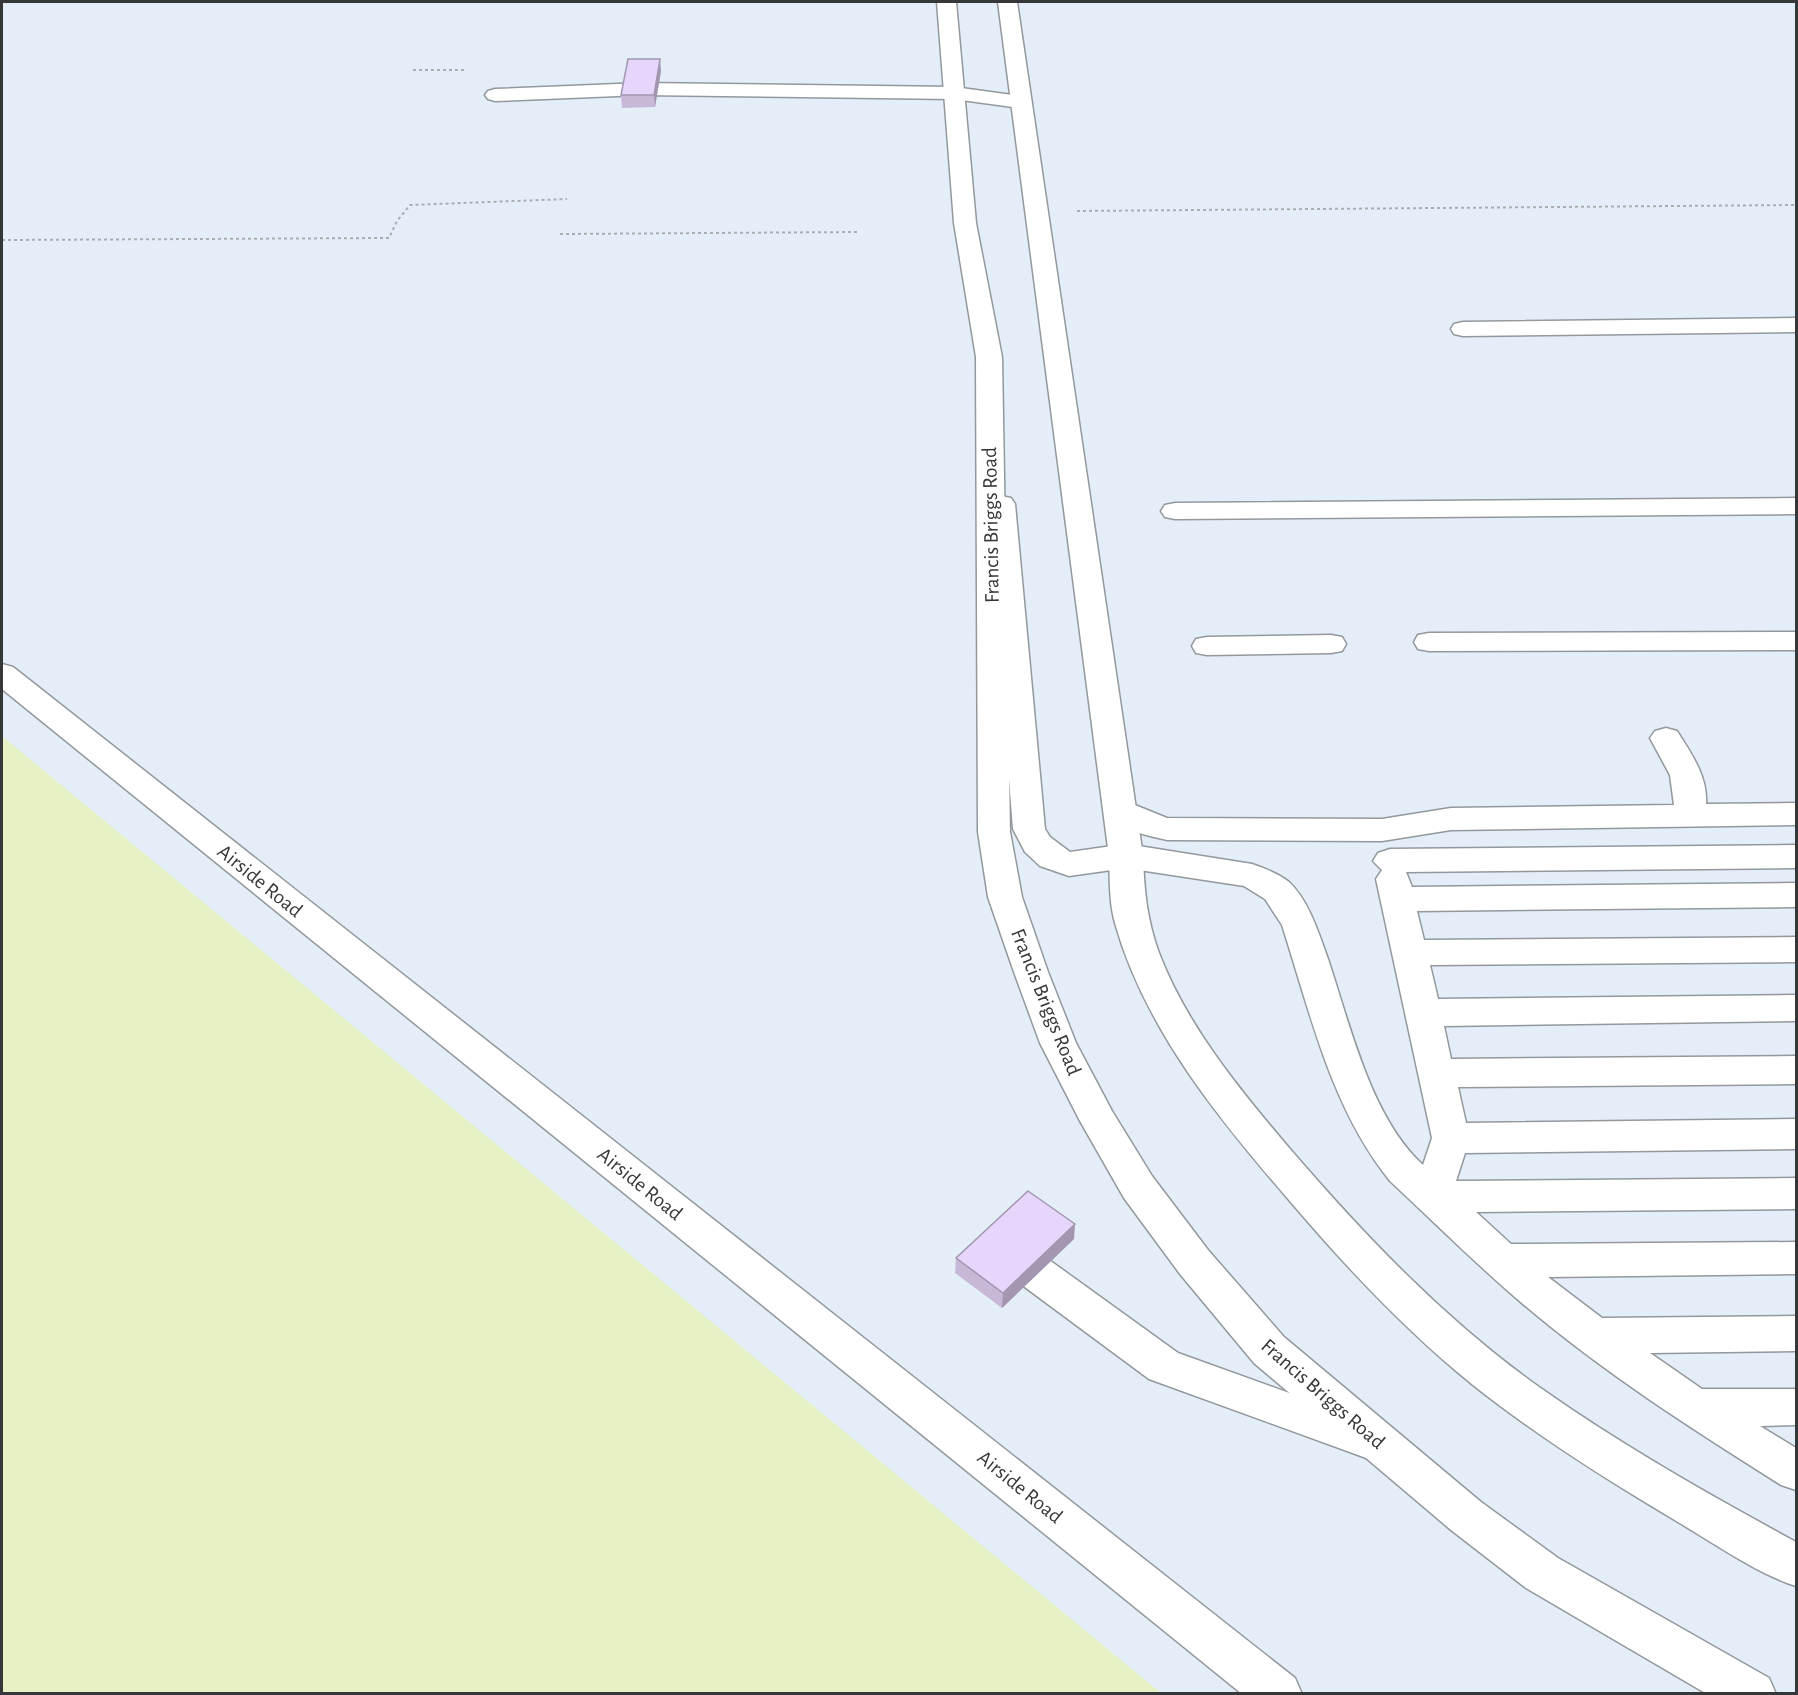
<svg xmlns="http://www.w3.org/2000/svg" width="1798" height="1695" viewBox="0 0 1798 1695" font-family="'Alegreya Sans',sans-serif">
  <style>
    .built { fill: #e4eef9 }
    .green { fill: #e6f1c6 }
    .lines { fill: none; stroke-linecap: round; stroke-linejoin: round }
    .lane-casing { stroke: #93989c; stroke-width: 3 }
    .street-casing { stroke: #93989c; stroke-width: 3 }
    .path { stroke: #abaeb1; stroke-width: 2; stroke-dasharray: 3 3; stroke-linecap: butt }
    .lane { fill: #fff; fill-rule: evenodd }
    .street { fill: #fff; fill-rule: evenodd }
    .wall { fill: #c7b8d8 }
    .shaded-wall { fill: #a296b0 }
    .building { fill: #e7d6fb; stroke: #a296b0; stroke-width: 1.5 }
    .labels { text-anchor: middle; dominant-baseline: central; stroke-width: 4.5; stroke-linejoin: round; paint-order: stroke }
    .street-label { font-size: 21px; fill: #353739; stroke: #fff }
  </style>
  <rect width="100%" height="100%" fill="#f6fafe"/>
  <path class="built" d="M 2,2 L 1796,2 L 1796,1693 L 2,1693 Z"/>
  <path class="green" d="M 2,736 L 1161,1693 L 2,1693 Z"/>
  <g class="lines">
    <g class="lane-casing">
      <path id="lane" d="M 642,83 L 954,87 L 1020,96 L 1027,98 L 1031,102 L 1027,106 L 1020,108 L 954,99 L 642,95 L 495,101 L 488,99 L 485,95 L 488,91 L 495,89 Z
        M 1796,318 L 1796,332 L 1463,336 L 1454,334 L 1451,329 L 1454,324 L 1463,322 Z
        M 1001,496 L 1011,498 L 1015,504 L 1045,829 L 1050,837 L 1070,852 L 1126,844 L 1252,864 C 1264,868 1279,874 1289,882 C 1309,901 1319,934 1328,959 C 1350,1025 1371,1118 1423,1165 L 1432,1138 L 1376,879 L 1382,870 L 1373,861 L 1378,853 L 1390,849 L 1796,845 L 1796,868 L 1406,872 L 1412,887 L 1796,883 L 1796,907 L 1417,911 L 1424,940 L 1796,937 L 1796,962 L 1430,965 L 1438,999 L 1796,995 L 1796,1021 L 1444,1026 L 1451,1059 L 1796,1056 L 1796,1084 L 1458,1087 L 1466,1123 L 1796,1119 L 1796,1149 L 1465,1153 L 1456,1181 L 1796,1178 L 1796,1209 L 1476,1212 L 1511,1244 L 1796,1242 L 1796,1274 L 1548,1277 L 1602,1318 L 1796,1316 L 1796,1351 L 1650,1353 L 1702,1389 L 1796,1389 L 1796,1425 L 1760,1426 L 1796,1448 L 1796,1490 L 1781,1485 C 1692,1429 1603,1372 1523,1304 C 1477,1265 1434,1222 1390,1181 C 1331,1108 1310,1012 1282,925 L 1265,899 L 1244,886 L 1126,868 L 1069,876 L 1040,866 L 1025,852 L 1013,829 L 987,504 L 991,498 Z
        M 1796,498 L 1796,514 L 1175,519 L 1165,517 L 1161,511 L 1165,505 L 1175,503 Z
        M 1796,632 L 1796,650 L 1429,651 L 1418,649 L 1414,642 L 1418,635 L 1429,633 Z
        M 1331,635 L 1342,637 L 1346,644 L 1342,651 L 1331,653 L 1207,655 L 1196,653 L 1192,646 L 1196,639 L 1207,637 Z
        M 2,664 L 13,667 L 1295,1678 L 1302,1694 L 1242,1694 L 2,689 Z
        M 1666,728 L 1677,731 C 1691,753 1708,777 1706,804 L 1796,803 L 1796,825 L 1451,830 L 1382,841 L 1167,840 C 1146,835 1116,830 1104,810 L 1109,802 L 1120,799 L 1167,818 L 1382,819 L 1451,808 L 1674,805 L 1670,775 L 1650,738 L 1655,731 Z
        M 1013,1240 L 1027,1244 L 1178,1353 L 1384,1427 L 1390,1440 L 1384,1453 L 1369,1459 L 1149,1379 L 999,1268 L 993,1256 L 999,1244 Z"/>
    </g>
    <g class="street-casing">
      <path id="street" d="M 937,2 L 956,2 L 976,223 L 1002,357 L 1010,832 L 1022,897 L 1048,972 L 1076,1043 L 1112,1111 L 1152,1176 L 1208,1250 L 1284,1337 L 1481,1502 L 1558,1558 L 1769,1678 L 1776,1694 L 1707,1694 L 1526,1588 L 1451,1530 L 1254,1363 L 1180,1274 L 1124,1198 L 1080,1121 L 1040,1043 L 1014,972 L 988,897 L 978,832 L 976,357 L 954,223 Z
        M 998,2 L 1017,2 L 1143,856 C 1144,890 1147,920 1159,953 C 1187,1026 1239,1089 1290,1149 C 1365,1236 1445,1320 1539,1387 C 1621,1445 1708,1494 1796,1542 L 1796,1586 C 1757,1574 1709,1540 1673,1519 C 1604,1478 1536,1435 1473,1385 C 1405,1330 1345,1266 1289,1200 C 1219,1119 1145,1029 1115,923 C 1109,902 1110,879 1109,856 Z"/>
    </g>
    <path class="path" d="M 413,70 L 466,70
      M 1077,211 L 1796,205
      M 560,234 L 858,232
      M 2,240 L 389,238 L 397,221 L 410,205 L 567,199"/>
    <use href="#lane" class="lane"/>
    <use href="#street" class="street"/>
  </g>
  <path class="wall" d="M 661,71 L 655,107 L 622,108 L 621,95 Z
    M 1074,1239 L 1002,1308 L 955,1273 L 956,1258 Z"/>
  <path class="shaded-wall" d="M 660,59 L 661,71 L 655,107 L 654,95 Z
    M 1075,1224 L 1074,1239 L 1002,1308 L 1003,1293 Z"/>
  <path class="building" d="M 628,59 L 660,59 L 654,95 L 621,95 Z
    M 1028,1191 L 1075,1224 L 1003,1293 L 956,1258 Z"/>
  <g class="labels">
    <g class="street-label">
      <text transform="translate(991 525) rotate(-91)">Francis Briggs Road</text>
      <text transform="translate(260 881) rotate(39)">Airside Road</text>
      <text transform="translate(1046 1002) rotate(68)">Francis Briggs Road</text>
      <text transform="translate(640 1184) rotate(39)">Airside Road</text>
      <text transform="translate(1323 1394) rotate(41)">Francis Briggs Road</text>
      <text transform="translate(1020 1487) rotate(39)">Airside Road</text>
    </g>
  </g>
  <rect width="1798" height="1695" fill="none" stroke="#353739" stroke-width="6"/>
</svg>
